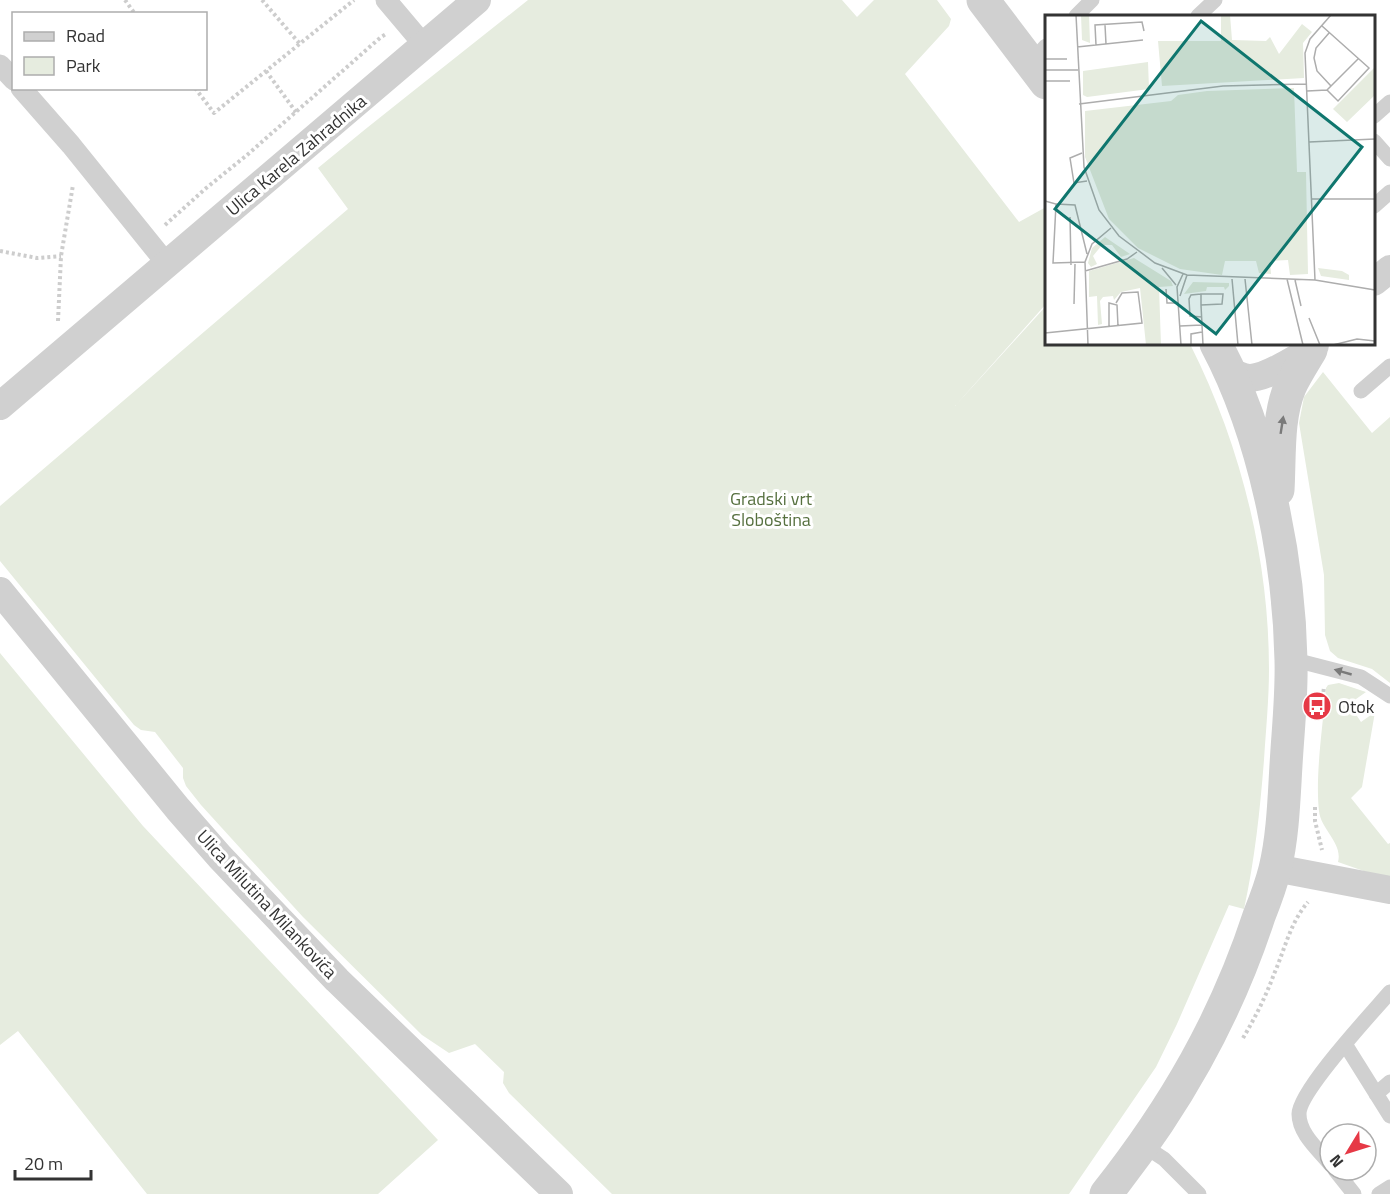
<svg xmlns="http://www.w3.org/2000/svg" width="1390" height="1194" viewBox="0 0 1390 1194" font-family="'Titillium Web',sans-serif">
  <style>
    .green { fill: #e6ecdf }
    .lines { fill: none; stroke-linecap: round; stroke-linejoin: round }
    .path { stroke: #cdcdcd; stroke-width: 4; stroke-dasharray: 3 3; stroke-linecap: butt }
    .service { stroke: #d0d0d0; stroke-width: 15 }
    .pedestrian { stroke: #d0d0d0; stroke-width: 21 }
    .minor { stroke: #d0d0d0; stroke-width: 28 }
    .tertiary { stroke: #d0d0d0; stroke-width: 33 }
    .oneway { fill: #7a7a7a }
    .labels { text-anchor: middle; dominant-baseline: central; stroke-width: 6; stroke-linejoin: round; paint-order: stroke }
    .street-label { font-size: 18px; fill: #333; stroke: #fff }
    .park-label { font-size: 18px; fill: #56703f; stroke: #fff }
    .poi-label { font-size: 18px; fill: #333; stroke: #fff; text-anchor: start }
    .inset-road { fill: none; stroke: #adadad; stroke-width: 1.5 }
    .view { fill: #0f766e; fill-opacity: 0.15; stroke: #0f766e; stroke-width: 3 }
    .inset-edge { fill: none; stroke: #333; stroke-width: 3 }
  </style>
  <rect width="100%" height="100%" fill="#fff"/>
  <path class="green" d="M 528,0 L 842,0 L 857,17 L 874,0 L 937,0 L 951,19 L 949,26 L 905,74 L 1019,222 L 1046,207 L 1046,304 L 955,406 L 1046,306 L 1046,344 L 1190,344 C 1240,443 1269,557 1269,669 C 1269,699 1266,729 1264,760 C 1260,810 1255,859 1244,909 L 1229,905 L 1177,1024 L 1156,1067 L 1069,1194 L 612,1194 L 509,1093 L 503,1083 L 504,1072 L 475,1044 L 449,1053 L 422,1035 L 303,917 L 201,805 L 186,786 L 183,778 L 183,768 L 155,732 L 141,730 L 134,725 L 0,561 L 0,506 L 348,209 L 318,168 C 387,111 458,56 528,0 Z
    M 1323,372 L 1372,433 L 1390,417 L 1390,683 L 1372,669 L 1338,658 L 1330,651 L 1325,635 L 1324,575 L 1299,423 L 1304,397 Z
    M 0,653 L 143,826 L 438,1140 L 378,1194 L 147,1194 L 18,1031 L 0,1045 Z
    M 1339,683 L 1366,692 L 1349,704 L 1361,722 L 1375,712 L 1362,787 L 1351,798 L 1388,844 L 1390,843 L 1390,878 L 1378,876 L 1338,862 C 1343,843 1321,830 1319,811 C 1315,775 1323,725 1326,688 L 1328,685 Z"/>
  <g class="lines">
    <path class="path" d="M 125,0 L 135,14
      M 262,0 L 300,44
      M 266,71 L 296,112
      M 195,88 L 214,113 L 354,0
      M 165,225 L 205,189 L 247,155 L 381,37 L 386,34
      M 0,251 L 37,258 L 61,256
      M 58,321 L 61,256 L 73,185
      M 1322,704 L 1324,687
      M 1315,807 L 1315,821 L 1322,850
      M 1243,1038 C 1255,1018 1266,996 1274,974 C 1285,949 1290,923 1308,902"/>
    <path class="service" d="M 1076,16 L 1092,0
      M 1198,16 L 1215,0
      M 1031,62 L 1046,46
      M 1374,116 L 1390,102
      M 1374,141 L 1390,159
      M 1374,206 L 1390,192
      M 1361,391 L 1390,366
      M 1291,659 L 1361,677 L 1390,696
      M 1345,1044 L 1390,1116
      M 1376,1094 L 1390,1082
      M 1144,1146 L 1164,1159 L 1199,1194
      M 1330,1164 C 1319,1150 1299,1134 1299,1114 C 1299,1091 1372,1013 1390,992
      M 1335,1170 L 1354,1194
      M 1379,1194 L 1390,1187"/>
    <path class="pedestrian" d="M 386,0 L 424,45
      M 0,65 L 14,80
      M 21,88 L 71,145 L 167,264"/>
    <path class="minor" d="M 1374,282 L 1390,269
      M 1228,370 C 1235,374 1242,378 1250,378 C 1267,378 1296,358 1311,350 L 1315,345
      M 0,406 L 477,0
      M 0,591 L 178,809 L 220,857 L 337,980 L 559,1194
      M 1275,868 L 1390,890"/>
    <path class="tertiary" d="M 983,0 L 1046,83
      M 1278,490 C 1280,457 1277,418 1290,387 C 1296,374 1304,362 1311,350
      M 1106,1194 C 1174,1108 1225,1020 1259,916 C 1265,901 1271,885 1275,869 C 1283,836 1284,798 1286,765 C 1288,730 1292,695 1291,660 C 1289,558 1264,434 1216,344"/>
  </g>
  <defs><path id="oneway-solid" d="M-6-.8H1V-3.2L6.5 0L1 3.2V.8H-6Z" transform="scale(1.5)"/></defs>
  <g class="oneway">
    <use href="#oneway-solid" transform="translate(1282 425) rotate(-81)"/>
    <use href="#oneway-solid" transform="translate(1343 672) rotate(-164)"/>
  </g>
  <defs>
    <g id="bus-disc" transform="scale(1.5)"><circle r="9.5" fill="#e63946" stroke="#fff"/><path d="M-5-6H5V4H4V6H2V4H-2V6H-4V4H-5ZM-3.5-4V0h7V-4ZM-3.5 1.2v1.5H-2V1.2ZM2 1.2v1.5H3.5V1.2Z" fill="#fff"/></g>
  </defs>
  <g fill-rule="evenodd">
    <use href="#bus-disc" x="1317" y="706"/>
  </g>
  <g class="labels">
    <g class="street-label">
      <text transform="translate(296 155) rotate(-40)">Ulica Karela Zahradnika</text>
      <text transform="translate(267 904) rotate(47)">Ulica Milutina Milankovića</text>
    </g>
    <g class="park-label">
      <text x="771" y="498">Gradski vrt<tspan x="771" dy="21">Sloboština</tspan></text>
    </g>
    <g class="poi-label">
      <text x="1338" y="706">Otok</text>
    </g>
  </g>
  <g transform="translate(1045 15)">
    <rect width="330" height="330" fill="#fff"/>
    <path d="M 36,0 L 44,0 L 45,28 L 37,25 ZM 176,0 L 185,0 L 187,25 L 221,26 L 225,22 L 234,39 L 257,9 L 267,17 L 258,28 L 259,63 L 117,71 L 113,26 L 176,26 ZM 103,47 L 104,74 L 42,82 L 38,80 L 38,56 ZM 330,52 L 330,80 L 302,107 L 288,94 ZM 249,73 L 252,157 L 261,157 L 263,259 L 245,260 L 243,245 L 225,246 L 226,259 L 214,258 L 211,246 L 180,246 L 177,260 L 135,254 L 93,233 L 64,204 L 40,142 L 40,96 L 126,86 L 133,80 L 162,76 ZM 60,222 L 85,239 L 76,242 L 67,230 L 57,230 L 48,241 L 52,249 L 46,252 L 43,248 L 47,233 ZM 89,243 L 126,266 L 128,271 L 114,272 L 116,330 L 101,330 L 95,273 L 76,277 L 69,285 L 68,281 L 58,282 L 55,286 L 57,309 L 53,310 L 52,281 L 44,282 L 44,256 ZM 273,253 L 297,256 L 304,260 L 304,265 L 276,261 ZM 148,267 L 184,268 L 184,271 L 180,275 L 179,272 L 162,272 L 161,276 L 139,279 Z" fill="#e6ecdf"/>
    <path class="inset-road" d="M 31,0 L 39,152 L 54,195 L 74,221 L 110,248 L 142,260 L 270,265 L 330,275M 60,10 L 61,29M 51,30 L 50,10 L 97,7 L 99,16M 32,32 L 98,25M 0,44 L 22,44M 0,55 L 33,55M 0,66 L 25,66M 286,71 L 313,44M 282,75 L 286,71 L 272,56 L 269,43 L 271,33 L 284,18M 262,76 L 282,75 L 293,86 L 324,53 L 277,11M 34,89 L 178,71 L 261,69M 264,127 L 330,124M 37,138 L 25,143 L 29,168 L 42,166M 266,184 L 330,184M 0,186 L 11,189 L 8,248 L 40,247M 11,189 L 30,190 L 42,239M 25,202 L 26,250M 117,253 L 131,270M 40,256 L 82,244 L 92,237M 187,264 L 193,330M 200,264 L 207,330M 242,264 L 258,330M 250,265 L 256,291M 270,265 L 260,38 L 265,24 L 286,0M 121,274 L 122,288 L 134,288M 156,279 L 146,280 L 144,284 L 145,301 L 157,302M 135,281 L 142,260M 29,289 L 30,249M 156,290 L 177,289 L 178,279 L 156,279 L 156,290 L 158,330M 264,303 L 275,330M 135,311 L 157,310M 64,312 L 64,288 L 72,290 L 73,311M 0,318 L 97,308 L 93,277 L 77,278 L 71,288M 43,330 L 40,247 L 47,229 L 66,213M 136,330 L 132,272 L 138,259M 146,330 L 146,319 L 157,317M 288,330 L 312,324 L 330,326"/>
    <path class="view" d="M 156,6 L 317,132 L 171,319 L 10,194 Z"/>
    <rect width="330" height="330" class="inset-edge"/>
  </g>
  <rect x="12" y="12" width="195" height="78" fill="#ffffff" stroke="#adadad" stroke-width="1.5"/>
  <rect x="24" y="32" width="30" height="9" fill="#d0d0d0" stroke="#adadad" stroke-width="1.5"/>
  <text x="66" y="42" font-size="18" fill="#333333">Road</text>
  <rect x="24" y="57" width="30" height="18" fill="#e6ecdf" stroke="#adadad" stroke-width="1.5"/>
  <text x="66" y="72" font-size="18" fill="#333333">Park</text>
  <g transform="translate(1348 1152) rotate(232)"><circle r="28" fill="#ffffff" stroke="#adadad" stroke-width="1.5"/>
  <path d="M0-4.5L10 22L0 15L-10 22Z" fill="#e63946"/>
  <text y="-9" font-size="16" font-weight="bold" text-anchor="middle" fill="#333333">N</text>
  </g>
  <path d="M15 1170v9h76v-9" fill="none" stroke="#333333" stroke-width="3"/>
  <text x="24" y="1170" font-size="18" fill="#333333" stroke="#ffffff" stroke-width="4.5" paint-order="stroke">20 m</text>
</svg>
